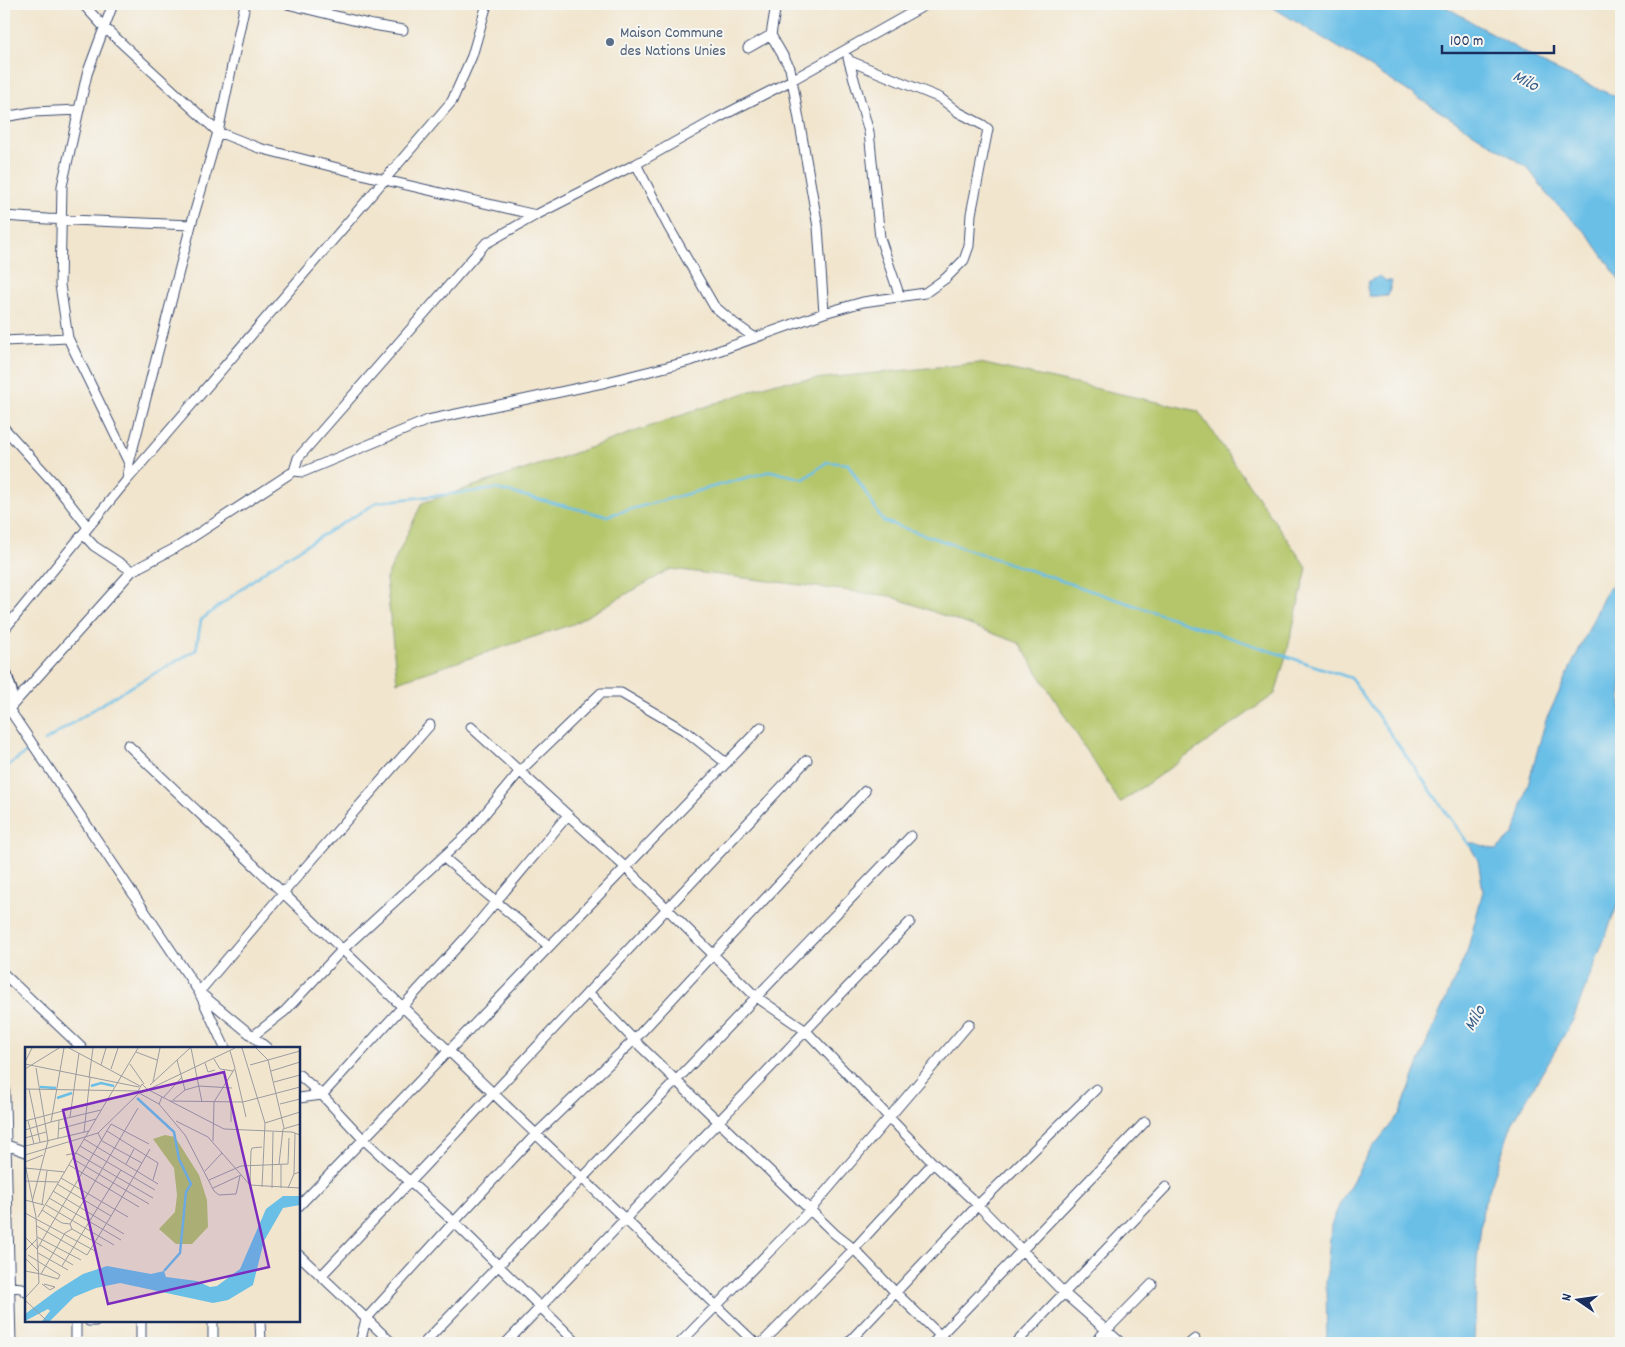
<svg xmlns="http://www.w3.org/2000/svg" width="1625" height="1347" viewBox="0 0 1625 1347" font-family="Dekko,sans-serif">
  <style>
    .green { fill: #b4c669; stroke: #687a64 }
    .water { fill: #6abfe7; stroke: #4277a2 }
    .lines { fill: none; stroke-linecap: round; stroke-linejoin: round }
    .stream { stroke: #6abfe7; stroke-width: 2.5 }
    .street-casing { stroke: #3b4a6f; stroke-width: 11 }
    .secondary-casing { stroke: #3b4a6f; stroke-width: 14 }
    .street { stroke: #fff; stroke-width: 9 }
    .secondary { stroke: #fff; stroke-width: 11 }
    .service-dot { fill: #5c6f8a; stroke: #f6f6f2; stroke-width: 2 }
    .labels { text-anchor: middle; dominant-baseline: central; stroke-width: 4; stroke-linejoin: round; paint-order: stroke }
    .service-label { font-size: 16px; fill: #4e5e75; stroke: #f6f6f2; text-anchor: start }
    .water-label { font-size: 18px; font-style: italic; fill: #335a87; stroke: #f6f6f2 }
    .inset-river { fill: none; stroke: #6abfe7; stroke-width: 2.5 }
    .inset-road { fill: none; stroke: #9b9ca1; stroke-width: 1 }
    .view { fill: #7b2cbf; fill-opacity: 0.15; stroke: #7b2cbf; stroke-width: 2.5 }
    .inset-edge { fill: none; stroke: #1b2f5e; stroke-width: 2.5 }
  </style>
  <rect width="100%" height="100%" fill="#f6f6f2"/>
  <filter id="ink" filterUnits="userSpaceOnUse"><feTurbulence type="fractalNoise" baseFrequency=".02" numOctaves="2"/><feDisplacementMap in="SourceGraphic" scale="10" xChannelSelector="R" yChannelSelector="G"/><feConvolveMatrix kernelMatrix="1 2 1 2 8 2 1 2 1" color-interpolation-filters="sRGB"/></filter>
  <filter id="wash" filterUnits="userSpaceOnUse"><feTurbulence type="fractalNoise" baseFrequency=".0096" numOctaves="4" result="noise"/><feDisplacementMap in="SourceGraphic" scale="20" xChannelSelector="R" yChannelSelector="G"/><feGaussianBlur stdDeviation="1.12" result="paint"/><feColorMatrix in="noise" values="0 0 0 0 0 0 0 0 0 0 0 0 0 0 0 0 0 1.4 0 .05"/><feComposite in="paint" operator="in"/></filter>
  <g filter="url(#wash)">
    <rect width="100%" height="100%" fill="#f1e5cd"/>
    <path class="green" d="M 980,363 L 1198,411 L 1307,568 L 1286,656 L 1275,694 L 1120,803 L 1019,643 L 890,596 L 671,569 L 573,624 L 397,682 L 386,579 L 422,503 L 563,457 L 773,383 Z"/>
    <path class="water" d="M 1267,4 L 1441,4 L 1547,66 L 1621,99 L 1621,282 L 1589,236 L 1551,199 L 1527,167 L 1351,55 Z
      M 1380,276 L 1386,281 L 1392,281 L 1388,296 L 1369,296 L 1367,287 L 1369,281 Z
      M 1621,575 L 1621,896 L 1573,1020 L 1512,1124 L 1483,1208 L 1477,1261 L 1474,1343 L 1327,1343 L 1326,1284 L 1331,1225 L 1341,1201 L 1370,1151 L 1400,1113 L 1428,1039 L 1467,952 L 1483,891 L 1478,860 L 1468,843 L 1475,843 L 1496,850 L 1514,834 L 1546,720 L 1606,592 Z"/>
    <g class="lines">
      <path class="stream" d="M 45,741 L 113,697 L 196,650 L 201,620 L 270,567 L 378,502 L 496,489 L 606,516 L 771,471 L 804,479 L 827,462 L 848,464 L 883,521 L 1351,678 L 1470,846
        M 4,768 L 30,750"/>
    </g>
  </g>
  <g filter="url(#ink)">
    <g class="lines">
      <g class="street-casing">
        <path id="street" d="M 83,4 L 103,26 L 218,132 L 259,148 L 385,180 L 536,215
          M 113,4 L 87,74 L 62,186 L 60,285 L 68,338 L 129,463
          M 287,4 L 373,25 L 403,30
          M 776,4 L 771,35 L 790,68 L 818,227 L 824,313
          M 748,48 L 771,35
          M 848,58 L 869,132 L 880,238 L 900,297
          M 4,117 L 33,112 L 79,110
          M 636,164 L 668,226 L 714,306 L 734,323 L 755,338
          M 4,216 L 47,219 L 191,225
          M 4,341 L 68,338
          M 4,428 L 53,482 L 88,527
          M 294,471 L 298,458 L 485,244 L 536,215 L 636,164 L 718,118 L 792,80 L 927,4
          M 127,480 L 452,101 L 472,56 L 487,4
          M 83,534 L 94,546 L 132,571 L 179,546 L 294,471 L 303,472 L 428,420 L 607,382 L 690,361 L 824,313 L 863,302 L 925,293 L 946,278 L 964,260 L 969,246 L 971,214 L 988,129 L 983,125 L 958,112 L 940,98 L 850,61
          M 132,571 L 9,709 L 199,992 L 225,1048
          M 4,630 L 127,480 L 129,463 L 191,225 L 218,132 L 245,4
          M 471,727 L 625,867 L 755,996 L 806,1031 L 933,1163 L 854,1249 L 762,1343
          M 128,745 L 755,1343
          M 443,857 L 549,946
          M 4,974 L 82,1048
          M 588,992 L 634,1040 L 835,1234 L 854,1249 L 896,1293 L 948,1343
          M 253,1036 L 285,1011 L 342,950 L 468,834 L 520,771 L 601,693 L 621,693 L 687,732 L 726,763
          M 267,1048 L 199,992 L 283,893 L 430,725
          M 4,1063 L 11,1343
          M 299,1075 L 322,1095 L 363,1139 L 454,1222 L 577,1343
          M 299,1098 L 322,1095 L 469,934 L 568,815
          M 4,1144 L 26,1152
          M 933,1163 L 978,1205 L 1065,1294 L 1121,1343
          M 299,1206 L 761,727
          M 299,1255 L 392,1343
          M 321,1276 L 807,760
          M 4,1286 L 22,1288 L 26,1292
          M 76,1321 L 76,1343
          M 89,1321 L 95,1321
          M 141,1321 L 141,1343
          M 260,1321 L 261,1343
          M 213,1343 L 213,1321
          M 360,1343 L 366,1319 L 454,1222 L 536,1134 L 634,1040 L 865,791
          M 424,1343 L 911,836
          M 506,1343 L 910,922
          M 680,1343 L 810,1210 L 969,1024
          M 848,1343 L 978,1205 L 1096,1089
          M 933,1343 L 1145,1122
          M 1016,1343 L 1166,1187
          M 1094,1343 L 1152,1284
          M 1190,1343 L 1195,1339"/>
      </g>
      <g class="secondary-casing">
        <path id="secondary" d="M 4,670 L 11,691 L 9,709 L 4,712"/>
      </g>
      <use href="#street" class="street"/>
      <use href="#secondary" class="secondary"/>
    </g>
  </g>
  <circle class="service-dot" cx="610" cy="42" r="5"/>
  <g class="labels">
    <g class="service-label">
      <text x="620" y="33">Maison Commune<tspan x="620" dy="18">des Nations Unies</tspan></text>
    </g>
    <g class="water-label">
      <text transform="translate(1525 82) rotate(28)">Milo</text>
      <text transform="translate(1476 1019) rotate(-61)">Milo</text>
    </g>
  </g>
  <g transform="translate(25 1047)">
    <rect width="275" height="275" fill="#f1e5cd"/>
    <path d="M 140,88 L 150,90 L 174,128 L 182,153 L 183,180 L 167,197 L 151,197 L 134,182 L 150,165 L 152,148 L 149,121 L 128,92 Z" fill="#b4c669"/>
    <path d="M 258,149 L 275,149 L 275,158 L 258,161 L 239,194 L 228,238 L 203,253 L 188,256 L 95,236 L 71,241 L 49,250 L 25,274 L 17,274 L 25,264 L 23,262 L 0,274 L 0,267 L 31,244 L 58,227 L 82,219 L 126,227 L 139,224 L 141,230 L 172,234 L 185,240 L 192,239 L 215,222 L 241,162 Z" fill="#6abfe7"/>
    <path class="inset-river" d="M 66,39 L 76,36 L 89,39M 15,40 L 31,41M 32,51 L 47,46M 112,51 L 149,85 L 154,112 L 166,137 L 161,145 L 155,206 L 139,224"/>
    <path class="inset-road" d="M 44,1 L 115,39M 166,1 L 177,55M 217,1 L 240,76 L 237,140M 231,1 L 243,13 L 259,81M 111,5 L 132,13M 189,12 L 195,22 L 208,24M 152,13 L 160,43M 0,15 L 7,1M 180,16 L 183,25 L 190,23M 0,17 L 114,40M 105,17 L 119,37M 76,18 L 81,1M 225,18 L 275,4M 0,22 L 34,1M 86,22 L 93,1M 210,22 L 221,70M 246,24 L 275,15M 64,31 L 68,1M 128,35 L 135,1M 249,35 L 275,28M 125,38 L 165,1M 0,42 L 113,44M 4,42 L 15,95M 122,42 L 145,54 L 218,55 L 275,40M 122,42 L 117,37 L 113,44 L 116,46 L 210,1M 137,50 L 134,57 L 160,88 L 189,144 L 194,148 L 211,147 L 215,129M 138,51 L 157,30M 148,53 L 160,43 L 174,39 L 207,41M 145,54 L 199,82 L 267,85 L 275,88M 206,55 L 206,75M 255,57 L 275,52M 45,70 L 54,6M 34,73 L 76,63M 0,74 L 83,52M 3,74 L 9,97M 151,74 L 183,90 L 225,138 L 275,141M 240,76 L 275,65M 34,82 L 71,72M 0,83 L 26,75M 82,84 L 133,116 L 128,133M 59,85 L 65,31M 73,86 L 77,94 L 117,116M 0,91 L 21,85M 33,91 L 34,73 L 26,75 L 39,1M 59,92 L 133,137M 188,94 L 189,55 L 210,21 L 205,4M 0,99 L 64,84M 55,99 L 130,143M 0,108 L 73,86 L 114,46 L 134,57M 41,108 L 51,106 L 128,151M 48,112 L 124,157M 0,115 L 18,108M 0,117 L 11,170 L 14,236 L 0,251M 101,117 L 109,102M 254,117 L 258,82 L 275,77M 256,117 L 256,141M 44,118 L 114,160M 0,121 L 40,125M 180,124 L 197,106M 269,127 L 270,86M 36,131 L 103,170M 184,133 L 216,119 L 263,117 L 264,91M 0,134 L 33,135M 32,137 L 86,169 L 125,102M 225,137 L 226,104 L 227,101 L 237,100M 188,141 L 216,128M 247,141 L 248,85M 263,141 L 269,127 L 275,125M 28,144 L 99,187M 24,151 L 96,193M 0,153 L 19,158M 7,155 L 23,94 L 11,21M 17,158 L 22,124M 21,158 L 89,198M 17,163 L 37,176 L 45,177M 0,166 L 72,205M 13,170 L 113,1M 12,179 L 62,208 L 86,169M 0,190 L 12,202 L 86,77 L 124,97M 12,190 L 56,213M 15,198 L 48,218M 77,199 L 47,182 L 45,177 L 113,61M 0,204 L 12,192M 13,206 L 43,223M 3,208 L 35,228 L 33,232 L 16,227M 0,211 L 13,224M 37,219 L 96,123M 0,224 L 16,227 L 40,186 L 47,182M 17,237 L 25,243 L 30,240 L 19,237M 0,253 L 22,274"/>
    <path class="view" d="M 199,25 L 244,220 L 83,257 L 38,63 Z"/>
    <rect width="275" height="275" class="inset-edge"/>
  </g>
  <rect width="1625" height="1347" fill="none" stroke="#f6f6f2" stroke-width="20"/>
  <g transform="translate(1578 1300) rotate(283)" stroke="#f6f6f2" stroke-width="4" paint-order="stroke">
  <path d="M0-4L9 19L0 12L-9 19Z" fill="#1b2f5e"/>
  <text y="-8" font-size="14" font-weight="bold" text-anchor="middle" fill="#1b2f5e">N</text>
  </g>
  <path d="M1442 45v8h112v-8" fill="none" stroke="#1b2f5e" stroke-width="2.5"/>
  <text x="1450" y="45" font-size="15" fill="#1b2f5e" stroke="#f6f6f2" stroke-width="4" paint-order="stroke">100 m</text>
</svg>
